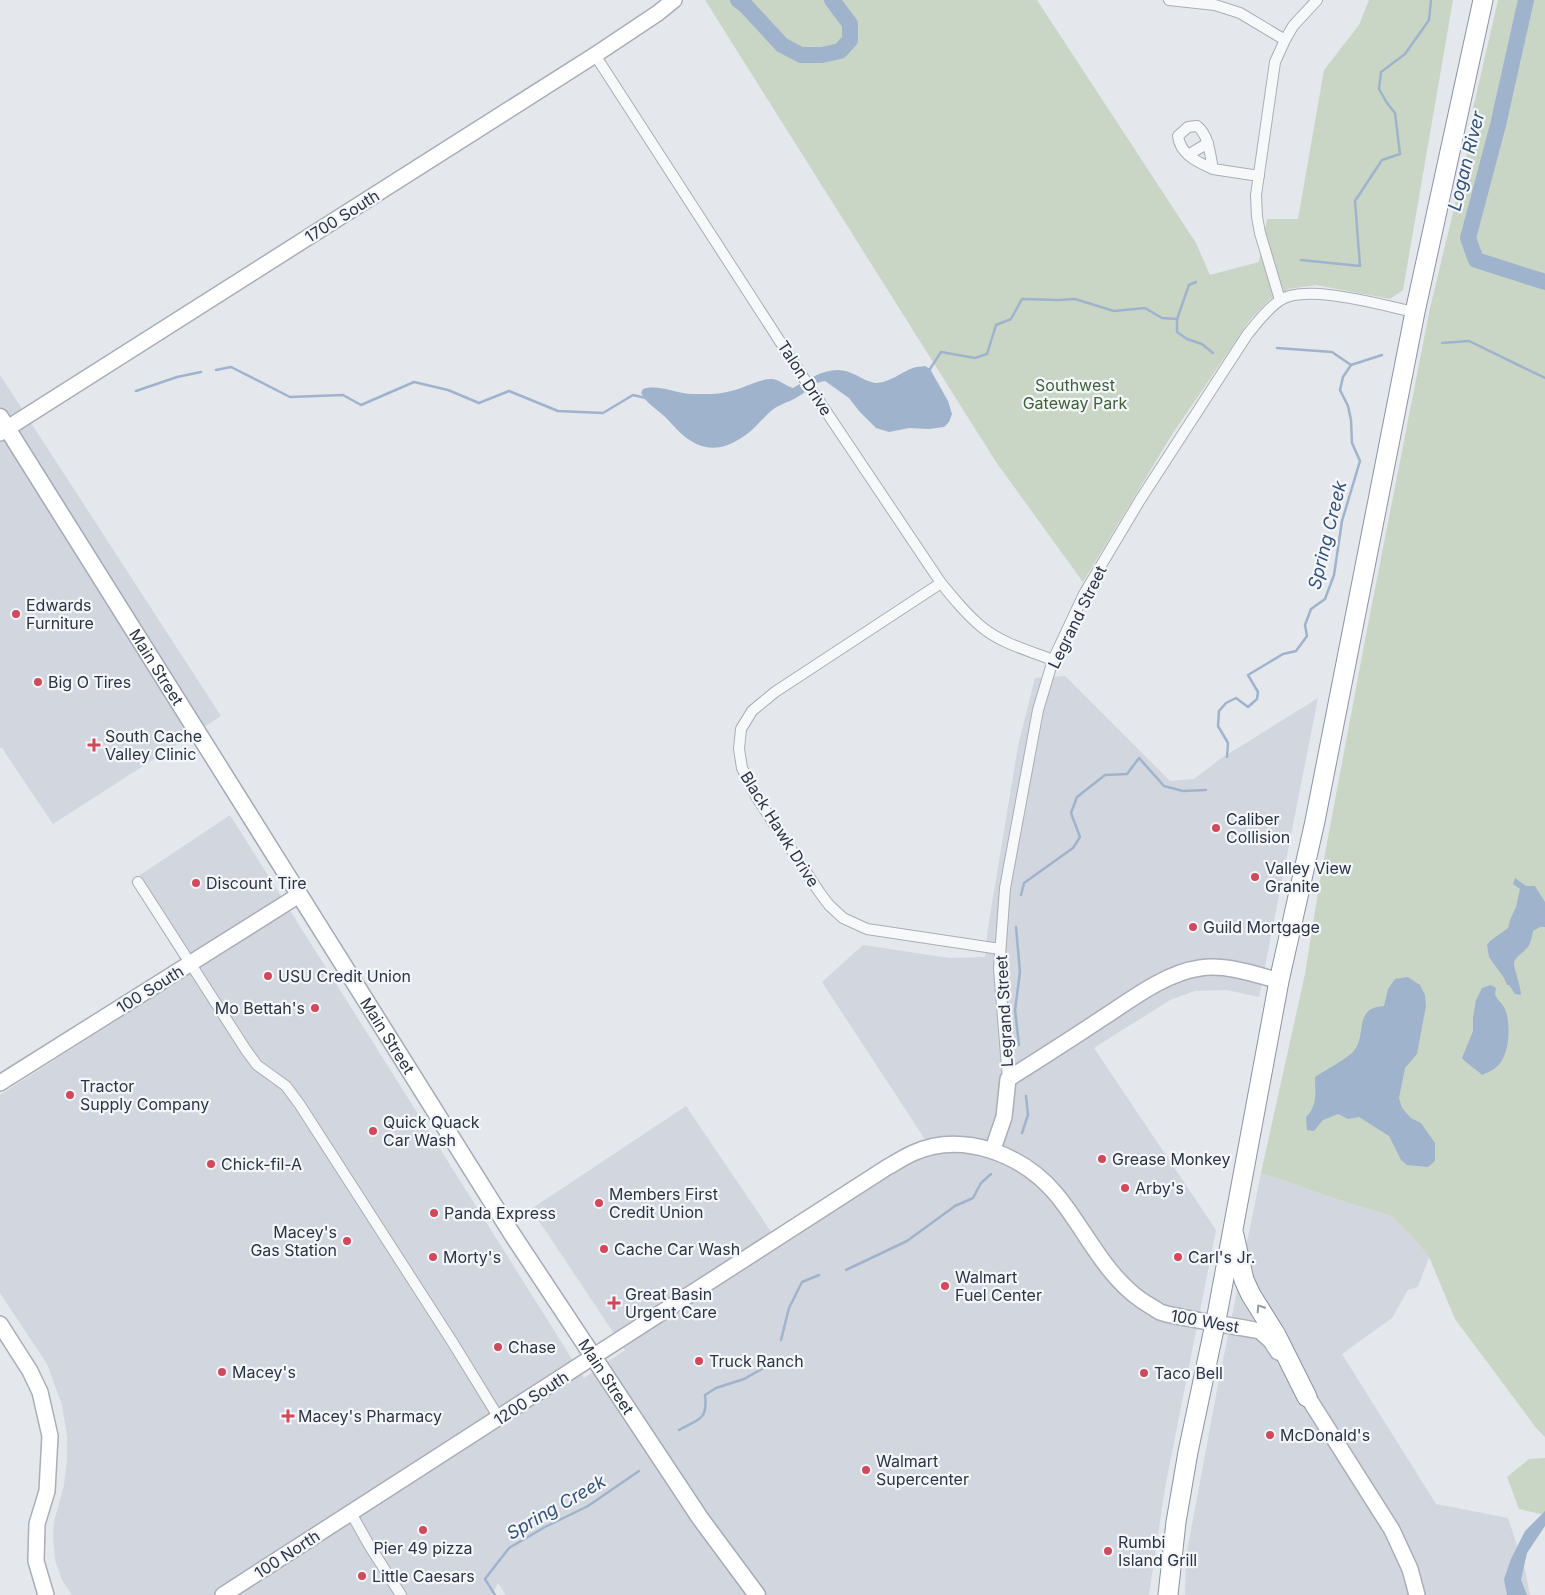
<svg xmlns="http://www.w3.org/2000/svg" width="1545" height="1595" viewBox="0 0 1545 1595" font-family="Inter,sans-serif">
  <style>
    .built { fill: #d2d6de }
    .green { fill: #c9d6c5 }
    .water { fill: #9fb4cc }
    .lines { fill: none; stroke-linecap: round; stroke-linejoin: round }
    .stream { stroke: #9fb4cc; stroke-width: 2.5 }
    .river { stroke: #9fb4cc; stroke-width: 16 }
    .street-casing { stroke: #a9aeb7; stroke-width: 12 }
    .secondary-casing { stroke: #a9aeb7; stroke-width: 18 }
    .primary-casing { stroke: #a3abb8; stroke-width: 19 }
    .highway-casing { stroke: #8b94a3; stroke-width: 21 }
    .street { stroke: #f7f8fa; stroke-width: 10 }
    .secondary { stroke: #fff; stroke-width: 15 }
    .primary { stroke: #fff; stroke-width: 16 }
    .highway { stroke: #fff; stroke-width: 19 }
    .oneway { stroke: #959aa2 }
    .poi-dot { fill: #d1495b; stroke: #f4f6f9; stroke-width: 2 }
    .labels { text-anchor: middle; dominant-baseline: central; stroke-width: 4.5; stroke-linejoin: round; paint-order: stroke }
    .street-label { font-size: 16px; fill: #2b3445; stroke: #f4f6f9 }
    .park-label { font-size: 16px; fill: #3f6138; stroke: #f4f6f9 }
    .poi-label { font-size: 16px; fill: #2b3445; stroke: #f4f6f9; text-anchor: start }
    .water-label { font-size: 18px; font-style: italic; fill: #34527a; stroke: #f4f6f9 }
  </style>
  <rect width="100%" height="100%" fill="#e4e7ec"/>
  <path class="built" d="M 0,375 L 221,716 L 53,824 L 2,748 L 0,748 Z
    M 1065,676 L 1170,781 L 1194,779 L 1220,759 L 1318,698 L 1259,997 L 1227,990 L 1195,991 L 1170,1000 L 1094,1048 L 1216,1230 L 1165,1488 L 1149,1595 L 506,1595 L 498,1583 L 492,1595 L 72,1595 L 63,1582 L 55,1560 L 53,1537 L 54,1522 L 64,1485 L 67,1460 L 67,1436 L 62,1405 L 47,1364 L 0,1293 L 0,1095 L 189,974 L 131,881 L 230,815 L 584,1378 L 625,1350 L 531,1209 L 686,1106 L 780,1245 L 928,1144 L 822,982 L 863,945 L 949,958 L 985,957 L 988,928 L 1018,746 L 1035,678 Z
    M 1261,1173 L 1339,1200 L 1391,1216 L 1415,1240 L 1429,1257 L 1418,1287 L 1408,1290 L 1392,1318 L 1342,1354 L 1436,1504 L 1508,1518 L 1525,1570 L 1530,1595 L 1185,1595 L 1186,1557 L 1217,1390 Z"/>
  <path class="green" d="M 705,0 L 1037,0 L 1196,243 L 1210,275 L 1259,262 L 1267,219 L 1298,219 L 1324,70 L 1359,25 L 1369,0 L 1453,0 L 1403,290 L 1390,299 L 1316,285 L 1289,289 L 1270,299 L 1250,320 L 1171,436 L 1083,582 L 996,462 Z
    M 1498,0 L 1545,0 L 1545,1437 L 1537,1429 L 1455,1319 L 1429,1257 L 1415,1240 L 1391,1216 L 1339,1200 L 1261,1173 L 1305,974 L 1320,880 L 1365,640 L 1430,308 L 1470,142 L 1472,113 Z
    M 1545,1458 L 1545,1515 L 1519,1509 L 1507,1477 L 1529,1459 Z"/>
  <path class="water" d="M 925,366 L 930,369 L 948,401 L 952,414 L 949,422 L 944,427 L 929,429 L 909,428 L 889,432 L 876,428 L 859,411 L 849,398 L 825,381 C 814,382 808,391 799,396 C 792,401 783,403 775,408 C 765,415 757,427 747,434 C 716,457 694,450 670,422 C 661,411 648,406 641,393 L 643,389 C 659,384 677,394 693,394 C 705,394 719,395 731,391 C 744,388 758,379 772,379 C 780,380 786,386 793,388 C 811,378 831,364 851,373 C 859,376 869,383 877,383 C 891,382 901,372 913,368 C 917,366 921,367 925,366 Z
    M 1515,878 L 1526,886 L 1535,886 L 1545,902 L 1545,927 L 1540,927 L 1533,931 C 1532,936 1531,943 1528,947 C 1524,952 1516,956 1514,962 C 1513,967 1521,986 1521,995 L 1515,994 L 1509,985 L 1507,985 L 1504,978 L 1489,957 L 1487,945 L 1490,941 L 1508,928 L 1510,920 L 1516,907 L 1520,889 L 1513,884 Z
    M 1408,977 L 1420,985 L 1425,995 L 1426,1006 L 1417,1054 L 1405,1068 L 1399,1098 L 1402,1108 L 1411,1118 L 1421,1123 L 1435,1143 L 1435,1161 L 1428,1167 L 1407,1165 L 1401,1160 L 1389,1136 L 1359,1117 L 1348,1119 L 1338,1114 L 1323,1120 L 1314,1131 L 1307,1130 L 1306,1117 C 1318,1105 1315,1093 1315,1077 C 1327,1069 1341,1062 1352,1053 C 1369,1037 1351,1008 1384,1006 L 1388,989 L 1395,979 Z
    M 1491,985 L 1496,988 L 1495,994 C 1497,1000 1501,1002 1504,1007 C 1511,1020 1510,1049 1501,1062 C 1496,1069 1489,1072 1482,1075 C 1475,1068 1468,1065 1462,1058 L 1473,1031 L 1473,1017 L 1476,1000 L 1482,988 Z
    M 1545,1511 L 1545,1526 L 1527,1553 L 1521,1580 L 1527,1595 L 1507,1595 L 1504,1579 L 1511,1559 L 1525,1531 Z"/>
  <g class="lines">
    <path class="stream" d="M 1301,260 L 1360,266 L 1355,201 L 1382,160 L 1400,154 L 1395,113 L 1387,103 L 1379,89 L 1381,72 L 1405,54 L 1429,20 L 1431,0
      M 1177,319 L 1189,285 L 1196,282
      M 1442,343 L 1469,341 L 1545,378
      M 1277,348 L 1332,352 L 1351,365
      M 216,370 L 231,367 L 290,397 L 343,395 L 361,405 L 414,382 L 448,390 L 479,403 L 509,391 L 558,411 L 603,413 L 633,395 L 646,398
      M 928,372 L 941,352 L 975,358 L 987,354 L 996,325 L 1011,319 L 1022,299 L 1059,300 L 1075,299 L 1114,311 L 1145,308 L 1162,318 L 1177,319 L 1177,332 L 1187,339 L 1202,344 L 1213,353
      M 136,391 L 177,377 L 201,372
      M 1227,757 L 1228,743 L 1218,726 L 1219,711 L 1226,703 L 1236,698 L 1248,707 L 1257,699 L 1258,692 L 1248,675 L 1283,654 L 1296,651 L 1307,636 L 1305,625 L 1311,609 L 1325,599 L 1334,575 L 1342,521 L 1360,461 L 1352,443 L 1351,420 L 1348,406 L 1340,390 L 1343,377 L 1351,365 L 1382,355
      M 1021,895 L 1024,883 L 1073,848 L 1080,837 L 1071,813 L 1077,797 L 1105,775 L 1127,774 L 1139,758 L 1164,786 L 1183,791 L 1206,790
      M 1016,927 L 1020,972 L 1015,1010 L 1019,1045
      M 1022,1133 L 1028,1115 L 1026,1096
      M 846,1270 L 907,1241 L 955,1206 L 973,1198 L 981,1183 L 991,1174
      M 781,1340 L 789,1308 L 802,1282 L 819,1275
      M 679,1430 C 699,1419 708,1420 705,1395 L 716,1388 L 744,1379 L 767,1366
      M 495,1595 L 485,1579 L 509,1548 L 545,1527 L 588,1506 L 639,1471"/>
    <path class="river" d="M 738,0 L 745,5 L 782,45 L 801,55 L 822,55 L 840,51 L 850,40 L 850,24 L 832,0
      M 1526,0 L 1498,125 L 1468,238 L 1476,260 L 1545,282"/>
    <g class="street-casing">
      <path id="street" d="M 1169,0 L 1215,5 L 1240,13 L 1285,40
        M 595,55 L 801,374 L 941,583 C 954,599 967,615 983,628 C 1003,644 1030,651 1053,660
        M 1188,155 L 1208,143
        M 1213,169 C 1197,162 1180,154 1178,136 L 1188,127 L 1197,126 C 1209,135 1210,155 1213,169 L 1259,176
        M 1280,300 L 1260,233 L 1257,217 L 1256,195 L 1275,62 L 1285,40 L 1293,26 L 1317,0
        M 941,583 L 775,692 L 752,711 L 741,729 L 739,749 L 742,768 L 757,798 L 820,893 L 829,905 L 843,918 L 867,929 L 1000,949
        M 138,882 L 246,1050 L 257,1065 L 286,1086 L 300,1105 L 453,1343 L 499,1418
        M 1008,1079 L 999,969 L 1005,888 L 1038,710 L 1053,660 L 1084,594 L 1140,500 L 1247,335 C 1257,323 1266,310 1279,301 C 1305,282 1384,306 1415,312
        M 351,1513 L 369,1545 L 401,1595"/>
    </g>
    <g class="secondary-casing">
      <path id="secondary" d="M 0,433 L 595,55 L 658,13 L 674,0
        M 0,1083 L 299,895
        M 993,1149 L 1004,1117 L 1008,1079 C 1038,1060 1068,1041 1098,1021 C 1128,1002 1164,973 1200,968 C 1225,964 1255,974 1279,981
        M 0,1324 L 30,1371 L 40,1392 L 50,1436 L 47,1491 L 37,1524 L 36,1561 L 46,1595
        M 1302,1388 L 1392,1530 L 1410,1569 L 1417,1595
        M 223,1595 L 886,1168 C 895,1163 904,1157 913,1153 C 963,1131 1022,1154 1056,1194 C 1085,1229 1103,1273 1141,1300 C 1147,1304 1154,1308 1160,1312 C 1168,1315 1178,1316 1186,1318 C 1211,1323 1236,1326 1260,1331 L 1271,1341 L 1278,1352"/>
    </g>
    <g class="primary-casing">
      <g id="primary">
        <path id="s1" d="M 0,417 L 512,1234 L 700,1518 L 757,1595"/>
      </g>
    </g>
    <g class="highway-casing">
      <path id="highway" d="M 1234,1235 L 1244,1280 L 1251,1295 L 1276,1335 L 1307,1397
        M 1168,1595 L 1176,1522 L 1188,1452 L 1218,1310 L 1279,981 L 1315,821 L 1415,312 L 1483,0"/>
    </g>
    <use href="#street" class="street"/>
    <use href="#secondary" class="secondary"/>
    <use href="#primary" class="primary"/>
    <use href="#highway" class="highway"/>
  </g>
  <defs><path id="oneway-chevron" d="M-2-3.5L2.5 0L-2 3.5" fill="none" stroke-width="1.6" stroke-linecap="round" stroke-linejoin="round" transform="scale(1.25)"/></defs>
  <use class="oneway" href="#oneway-chevron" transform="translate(1260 1308) rotate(-123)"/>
  <g class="poi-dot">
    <circle cx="16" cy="614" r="5"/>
    <circle cx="38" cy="682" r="5"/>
    <path d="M91.5 737.5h5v5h5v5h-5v5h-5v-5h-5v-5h5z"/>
    <circle cx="1216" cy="828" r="5"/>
    <circle cx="1255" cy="877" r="5"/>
    <circle cx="196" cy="883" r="5"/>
    <circle cx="1193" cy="927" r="5"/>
    <circle cx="268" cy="976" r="5"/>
    <circle cx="315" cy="1008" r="5"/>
    <circle cx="70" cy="1095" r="5"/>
    <circle cx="373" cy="1131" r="5"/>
    <circle cx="1102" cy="1159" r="5"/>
    <circle cx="211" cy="1164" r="5"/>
    <circle cx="1125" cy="1188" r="5"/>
    <circle cx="599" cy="1203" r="5"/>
    <circle cx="434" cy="1213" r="5"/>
    <circle cx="347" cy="1241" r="5"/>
    <circle cx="604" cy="1249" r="5"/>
    <circle cx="433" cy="1257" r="5"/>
    <circle cx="1178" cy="1257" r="5"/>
    <circle cx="945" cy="1286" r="5"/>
    <path d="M611.5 1295.5h5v5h5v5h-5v5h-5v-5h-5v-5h5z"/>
    <circle cx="498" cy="1347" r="5"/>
    <circle cx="699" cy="1361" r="5"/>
    <circle cx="222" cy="1372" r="5"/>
    <circle cx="1144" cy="1373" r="5"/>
    <path d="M285.5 1408.5h5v5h5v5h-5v5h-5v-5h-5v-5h5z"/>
    <circle cx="1270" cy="1435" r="5"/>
    <circle cx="866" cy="1470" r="5"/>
    <circle cx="423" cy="1530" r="5"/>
    <circle cx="1108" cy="1551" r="5"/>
    <circle cx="362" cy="1576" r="5"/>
  </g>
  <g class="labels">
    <g class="street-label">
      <text transform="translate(342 216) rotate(-32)">1700 South</text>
      <text transform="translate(805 378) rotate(57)">Talon Drive</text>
      <text transform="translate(1077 617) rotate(-64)">Legrand Street</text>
      <text stroke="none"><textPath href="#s1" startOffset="295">Main Street</textPath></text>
      <text transform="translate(780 829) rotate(58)">Black Hawk Drive</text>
      <text transform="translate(150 989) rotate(-32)">100 South</text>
      <text transform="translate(1004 1011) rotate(-93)">Legrand Street</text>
      <text stroke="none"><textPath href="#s1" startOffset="730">Main Street</textPath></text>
      <text transform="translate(1205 1321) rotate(10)">100 West</text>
      <text stroke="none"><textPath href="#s1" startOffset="1135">Main Street</textPath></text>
      <text transform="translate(531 1398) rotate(-33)">1200 South</text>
      <text transform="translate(287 1554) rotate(-33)">100 North</text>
    </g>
    <g class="park-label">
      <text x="1075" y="385">Southwest<tspan x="1075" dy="18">Gateway Park</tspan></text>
    </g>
    <g class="poi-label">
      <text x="26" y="605">Edwards<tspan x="26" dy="18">Furniture</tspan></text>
      <text x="48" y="682">Big O Tires</text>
      <text x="105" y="736">South Cache<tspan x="105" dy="18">Valley Clinic</tspan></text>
      <text x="1226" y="819">Caliber<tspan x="1226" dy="18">Collision</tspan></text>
      <text x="1265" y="868">Valley View<tspan x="1265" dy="18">Granite</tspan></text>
      <text x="206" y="883">Discount Tire</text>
      <text x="1203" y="927">Guild Mortgage</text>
      <text x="278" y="976">USU Credit Union</text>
      <text x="305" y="1008" text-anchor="end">Mo Bettah's</text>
      <text x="80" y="1086">Tractor<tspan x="80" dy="18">Supply Company</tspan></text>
      <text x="383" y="1122">Quick Quack<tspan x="383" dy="18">Car Wash</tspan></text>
      <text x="1112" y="1159">Grease Monkey</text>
      <text x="221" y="1164">Chick-fil-A</text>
      <text x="1135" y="1188">Arby's</text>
      <text x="609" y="1194">Members First<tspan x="609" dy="18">Credit Union</tspan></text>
      <text x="444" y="1213">Panda Express</text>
      <text x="337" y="1232" text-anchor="end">Macey's<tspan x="337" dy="18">Gas Station</tspan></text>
      <text x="614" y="1249">Cache Car Wash</text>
      <text x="443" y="1257">Morty's</text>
      <text x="1188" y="1257">Carl's Jr.</text>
      <text x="955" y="1277">Walmart<tspan x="955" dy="18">Fuel Center</tspan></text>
      <text x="625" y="1294">Great Basin<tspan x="625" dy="18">Urgent Care</tspan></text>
      <text x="508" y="1347">Chase</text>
      <text x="709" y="1361">Truck Ranch</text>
      <text x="232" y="1372">Macey's</text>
      <text x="1154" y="1373">Taco Bell</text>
      <text x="298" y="1416">Macey's Pharmacy</text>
      <text x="1280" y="1435">McDonald's</text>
      <text x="876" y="1461">Walmart<tspan x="876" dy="18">Supercenter</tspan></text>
      <text x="1118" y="1542">Rumbi<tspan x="1118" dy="18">Island Grill</tspan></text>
      <text x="423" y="1548" text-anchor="middle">Pier 49 pizza</text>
      <text x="372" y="1576">Little Caesars</text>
    </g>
    <g class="water-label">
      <text transform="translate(1466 161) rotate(-76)">Logan River</text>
      <text transform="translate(1327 535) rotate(-76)">Spring Creek</text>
      <text transform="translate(556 1507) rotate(-30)">Spring Creek</text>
    </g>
  </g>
</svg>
